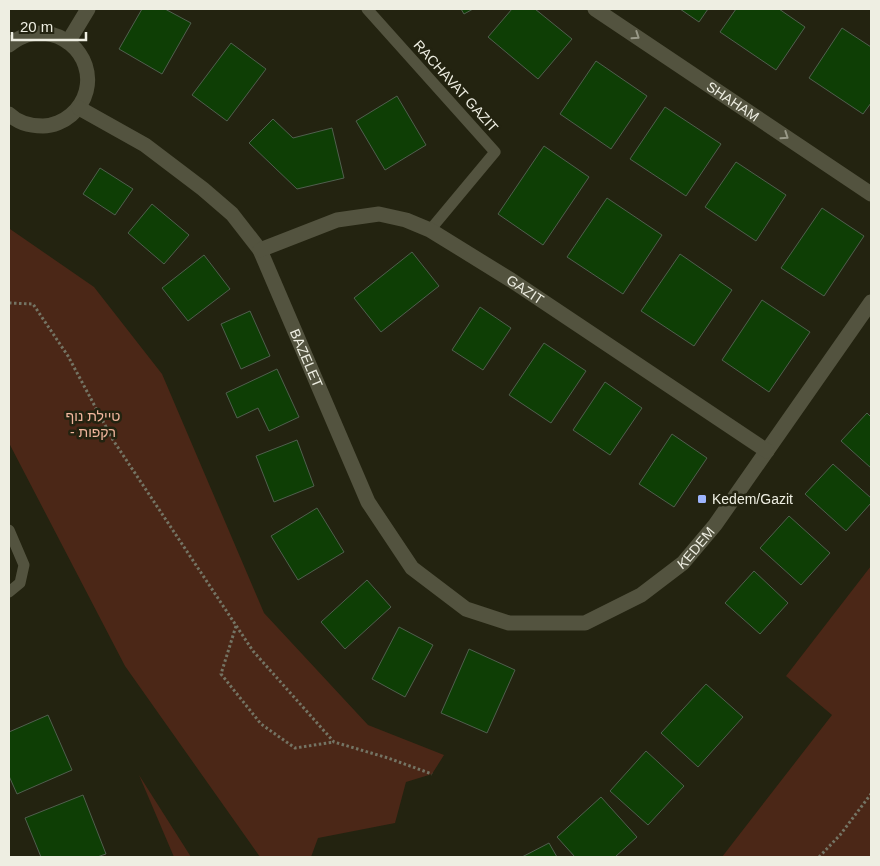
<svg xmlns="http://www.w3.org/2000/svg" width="880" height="866" viewBox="0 0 880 866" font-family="Helvetica,'Noto Sans Hebrew',sans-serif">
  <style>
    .green { fill: #4b2717 }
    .building { fill: #0e3e05; stroke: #505f4e }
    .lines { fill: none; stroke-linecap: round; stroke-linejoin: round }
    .path { stroke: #747464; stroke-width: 3; stroke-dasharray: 2.5 2.5; stroke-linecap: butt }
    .lane { stroke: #53533f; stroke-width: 11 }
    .street { stroke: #53533f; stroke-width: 15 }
    .oneway { stroke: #998 }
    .poi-dot { fill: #9db4fd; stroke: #232310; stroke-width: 2 }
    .labels { text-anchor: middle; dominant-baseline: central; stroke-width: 5; stroke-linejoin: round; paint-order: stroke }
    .street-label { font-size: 14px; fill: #eeeee2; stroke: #232310 }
    .park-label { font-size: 14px; fill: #f2b79e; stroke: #232310 }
    .poi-label { font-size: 14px; fill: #eeeee2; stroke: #232310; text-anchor: start }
  </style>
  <rect width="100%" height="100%" fill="#232310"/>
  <path class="green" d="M 10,229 L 94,287 L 162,374 L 264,613 L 368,725 L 444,755 L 432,774 L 406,782 L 395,823 L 318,838 L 311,857 L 260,857 L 125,666 L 9,443 L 9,231 Z
    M 871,566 L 871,857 L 722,857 L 832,715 L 786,676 Z
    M 139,775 L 191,857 L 174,857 Z"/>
  <path class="building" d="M 142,9 L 165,9 L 191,23 L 162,74 L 119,49 Z
    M 461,9 L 473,9 L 464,14 Z
    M 512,9 L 535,9 L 572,39 L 538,79 L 488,37 Z
    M 680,9 L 708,9 L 699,22 Z
    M 736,9 L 779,9 L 805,27 L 776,70 L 720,32 Z
    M 842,28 L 871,47 L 871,103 L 863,114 L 809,78 Z
    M 231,43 L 266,69 L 227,121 L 192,95 Z
    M 596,61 L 647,96 L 611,149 L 560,114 Z
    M 397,96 L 426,145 L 385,170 L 356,121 Z
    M 665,107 L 721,144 L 686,196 L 630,159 Z
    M 273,119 L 293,138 L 332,128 L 344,178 L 297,189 L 249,143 Z
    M 544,146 L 589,177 L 543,245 L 498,214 Z
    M 736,162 L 786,195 L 756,241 L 705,207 Z
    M 100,168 L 133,189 L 115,215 L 83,194 Z
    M 607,198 L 662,235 L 623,294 L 567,257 Z
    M 152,204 L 189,235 L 164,264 L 128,233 Z
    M 822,208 L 864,236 L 824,296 L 781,268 Z
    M 412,252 L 439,286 L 381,332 L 354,298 Z
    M 680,254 L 732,290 L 694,346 L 641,311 Z
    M 204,255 L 230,289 L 188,321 L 162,288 Z
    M 762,300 L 810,332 L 769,392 L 722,360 Z
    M 480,307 L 511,328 L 483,370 L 452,350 Z
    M 250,311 L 270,356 L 241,369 L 221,324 Z
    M 544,343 L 586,371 L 551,423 L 509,395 Z
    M 277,369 L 299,417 L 269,431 L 258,408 L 237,418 L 226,393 Z
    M 605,382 L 642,408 L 610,455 L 573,430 Z
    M 867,413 L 871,417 L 871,468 L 841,441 Z
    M 672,434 L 707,458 L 674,507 L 639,484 Z
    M 297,440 L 314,486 L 274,502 L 256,456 Z
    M 833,464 L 871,498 L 871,503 L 846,531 L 805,494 Z
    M 317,508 L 344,552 L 298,580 L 271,536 Z
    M 789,516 L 830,553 L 801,585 L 760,548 Z
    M 754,571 L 788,603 L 760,634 L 725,603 Z
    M 367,580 L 391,607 L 345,649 L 321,622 Z
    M 399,627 L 433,645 L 405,697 L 372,679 Z
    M 469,649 L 515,670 L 487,733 L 441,713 Z
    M 706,684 L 743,717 L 698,767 L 661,733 Z
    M 48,715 L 72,770 L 17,794 L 9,776 L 9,732 Z
    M 646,751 L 684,786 L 648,825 L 610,791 Z
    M 83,795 L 106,854 L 97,857 L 41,857 L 25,818 Z
    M 601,797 L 637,837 L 615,857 L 575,857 L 557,837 Z
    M 549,843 L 557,857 L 522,857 Z"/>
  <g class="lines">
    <path class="path" d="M 9,303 L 33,304 L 68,356 L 113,440 L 253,651 L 334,742 L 388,758 L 432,774
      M 236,626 L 221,674 L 261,724 L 295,748 L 334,742
      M 819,857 L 840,835 L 871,794"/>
    <path class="lane" d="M 367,9 L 495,152 L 430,230
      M 9,530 L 24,565 L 20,583 L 9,592"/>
    <g class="street">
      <path id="s1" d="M 595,9 L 871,194"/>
      <path d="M 68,42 L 88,9"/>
      <path d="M 9,45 C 13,42 17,39 22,37 C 28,34 37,33 44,33 C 86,38 103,87 71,115 C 64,121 53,126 43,126 C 31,126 18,123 9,114"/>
      <path id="s2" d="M 79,108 L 145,145 L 203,189 L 232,214 L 260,250 L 368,502 L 412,568 L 466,609 L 509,623 L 585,623 L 641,595 L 683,563 L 715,525 L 871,302"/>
      <path id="s3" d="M 260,250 L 337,220 L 379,214 L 406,220 L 430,230 L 511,280 L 767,451"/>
    </g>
  </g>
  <defs><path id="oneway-chevron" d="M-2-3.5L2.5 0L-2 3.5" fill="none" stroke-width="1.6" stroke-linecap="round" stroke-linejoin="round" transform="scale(1.25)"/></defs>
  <g class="oneway">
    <use href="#oneway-chevron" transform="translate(636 36) rotate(34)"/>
    <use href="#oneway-chevron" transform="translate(785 136) rotate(34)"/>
  </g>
  <rect class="poi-dot" x="697" y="494" width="10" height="10" rx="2.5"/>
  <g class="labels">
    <g class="street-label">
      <text transform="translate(456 86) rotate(48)">RACHAVAT GAZIT</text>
      <text stroke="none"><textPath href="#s1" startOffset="166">SHAHAM</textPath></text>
      <text stroke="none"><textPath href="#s3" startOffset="291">GAZIT</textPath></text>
      <text stroke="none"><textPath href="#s2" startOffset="350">BAZELET</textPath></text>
      <text stroke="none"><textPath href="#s2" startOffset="910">KEDEM</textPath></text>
    </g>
    <g class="park-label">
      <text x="93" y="416">טיילת נוף<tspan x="93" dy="16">- רקפות</tspan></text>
    </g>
    <g class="poi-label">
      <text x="712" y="499">Kedem/Gazit</text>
    </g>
  </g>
  <rect width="880" height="866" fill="none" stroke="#eeeee2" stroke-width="20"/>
  <path d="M12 32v8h74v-8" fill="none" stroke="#eeeee2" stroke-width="2.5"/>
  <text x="20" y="32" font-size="15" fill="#eeeee2" stroke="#232310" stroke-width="4" paint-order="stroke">20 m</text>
</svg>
